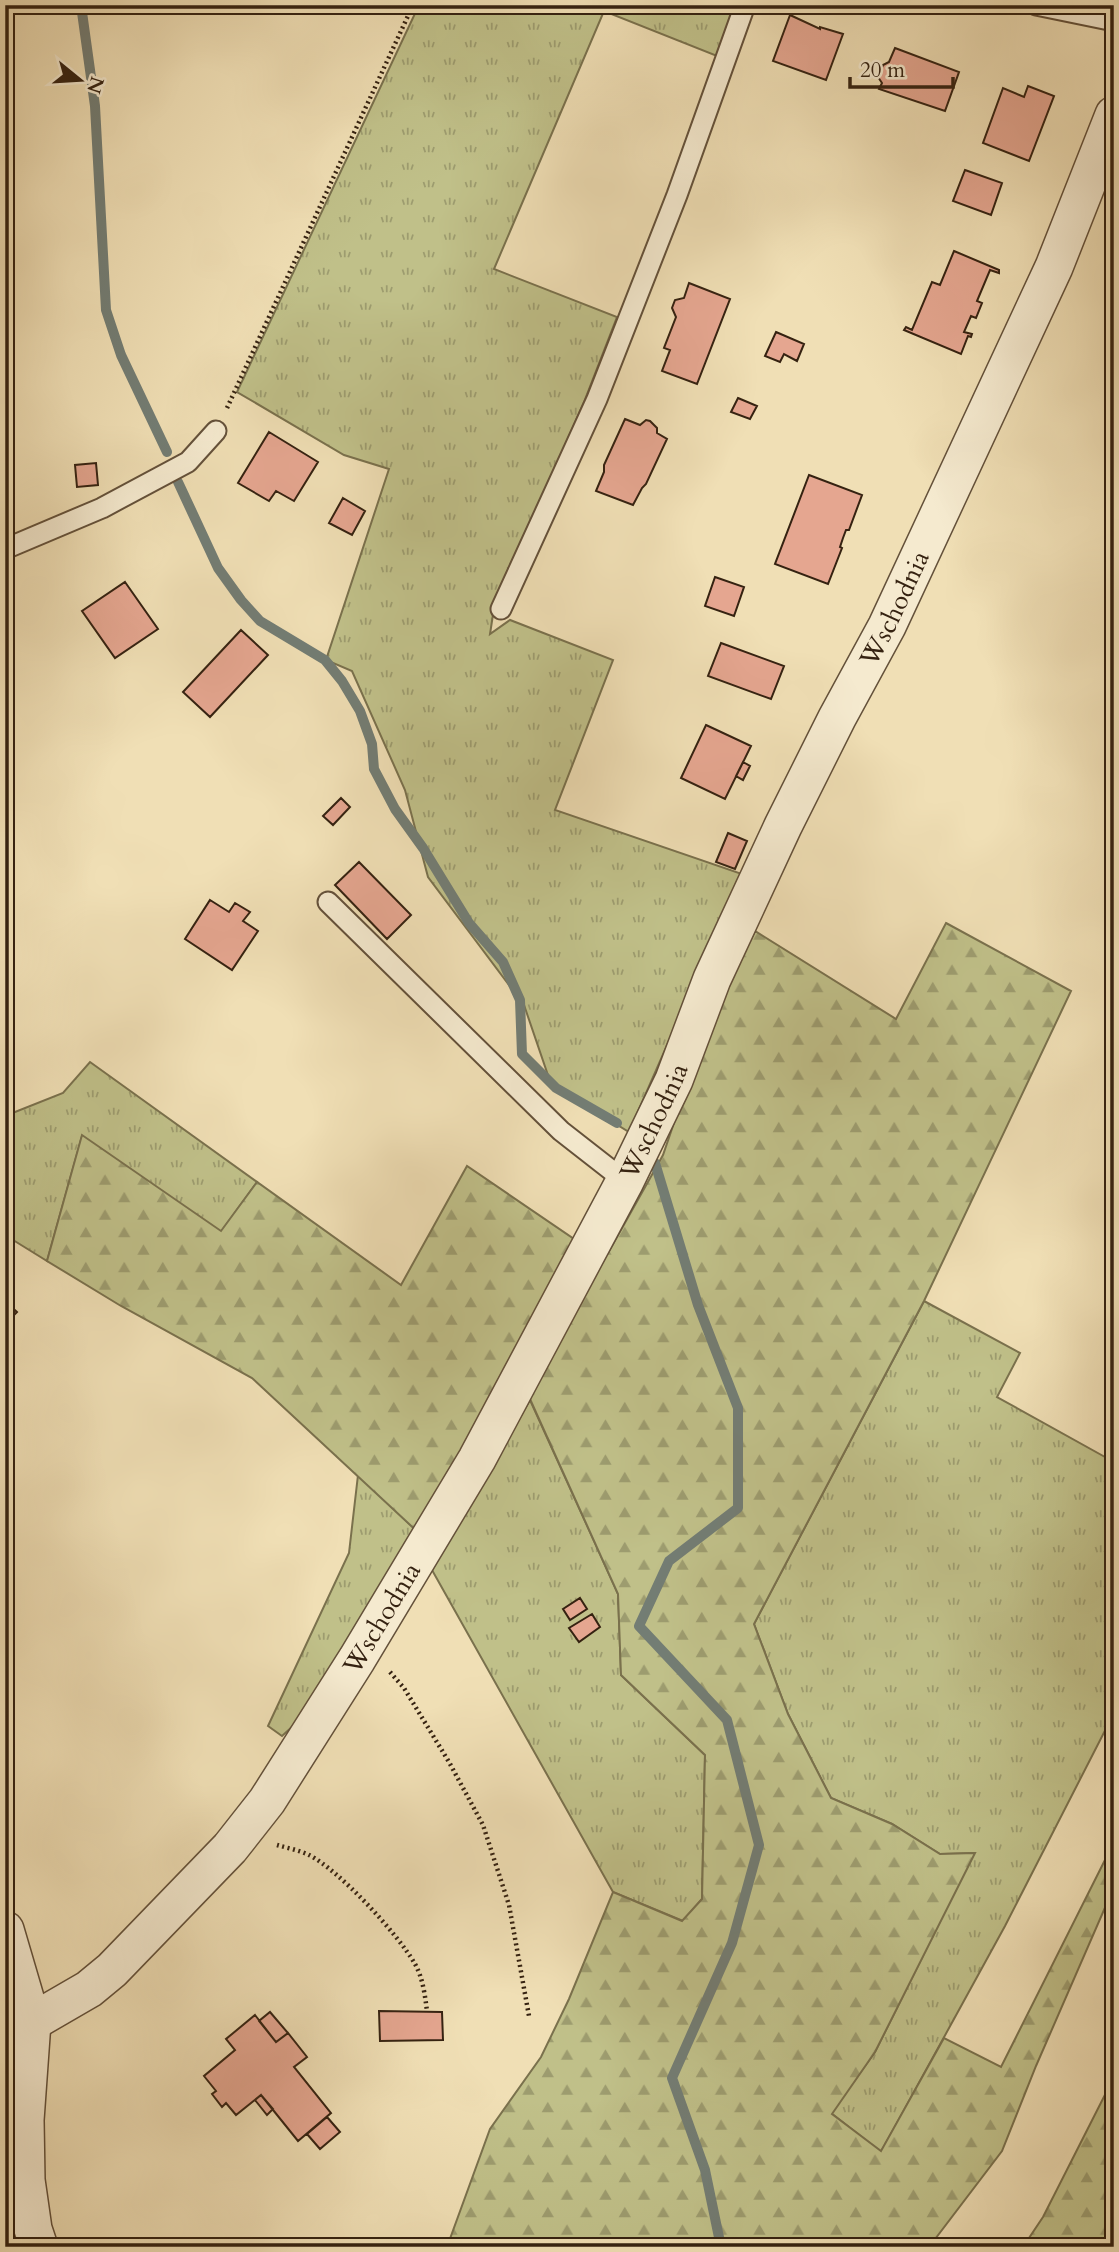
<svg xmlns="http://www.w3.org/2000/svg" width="1119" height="2252" viewBox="0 0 1119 2252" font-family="Cardo,serif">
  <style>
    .grass { fill: url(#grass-tufts); stroke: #7a714d; stroke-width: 2 }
    .forest { fill: url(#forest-firs); stroke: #7a714d; stroke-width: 2 }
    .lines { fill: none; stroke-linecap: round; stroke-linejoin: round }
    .stream { stroke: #737d74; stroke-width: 10 }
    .building { fill: #e5a690; stroke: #352211; stroke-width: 2 }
    .lane-casing { stroke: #64513a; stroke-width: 23 }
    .street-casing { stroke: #64513a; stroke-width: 40 }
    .path { stroke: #352211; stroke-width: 4.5; stroke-dasharray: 2 3.5; stroke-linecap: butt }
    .lane { stroke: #f5eacf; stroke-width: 19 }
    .street { stroke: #f5eacf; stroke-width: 37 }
    .labels { text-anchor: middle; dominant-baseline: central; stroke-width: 6; stroke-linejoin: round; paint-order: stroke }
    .street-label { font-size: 26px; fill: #352211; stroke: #f5eacf }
  </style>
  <defs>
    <pattern id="grass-tufts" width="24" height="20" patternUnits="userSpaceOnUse" patternTransform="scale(1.75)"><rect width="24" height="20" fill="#c0c089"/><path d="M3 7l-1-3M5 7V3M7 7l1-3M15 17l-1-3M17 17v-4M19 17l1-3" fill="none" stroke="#9d9c6f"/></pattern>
    <pattern id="forest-firs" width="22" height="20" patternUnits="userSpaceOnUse" patternTransform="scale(1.75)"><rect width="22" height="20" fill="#c0c089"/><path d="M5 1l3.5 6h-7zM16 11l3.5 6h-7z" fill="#9d9c6f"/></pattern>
  </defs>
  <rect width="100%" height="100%" fill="#f0dfb5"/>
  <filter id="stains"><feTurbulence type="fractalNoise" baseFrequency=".00286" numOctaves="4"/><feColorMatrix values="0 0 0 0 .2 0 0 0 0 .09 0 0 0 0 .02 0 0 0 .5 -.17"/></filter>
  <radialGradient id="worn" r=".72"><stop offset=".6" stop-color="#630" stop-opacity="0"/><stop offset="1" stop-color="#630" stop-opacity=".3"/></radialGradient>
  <path class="grass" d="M 419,5 L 736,5 L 717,56 L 604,11 L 494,269 L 617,317 L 584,402 L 494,608 L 490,634 L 510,620 L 613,660 L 555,810 L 742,874 L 629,1132 L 551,1084 L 524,1005 L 428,877 L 405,790 L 352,671 L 326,660 L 389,469 L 344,455 L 237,392 Z
    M 90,1062 L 257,1182 L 221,1232 L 82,1136 L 47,1261 L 5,1235 L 5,1116 L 63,1093 Z
    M 924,1301 L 1020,1353 L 997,1397 L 1114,1462 L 1114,1713 L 1005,1926 L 881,2152 L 831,2113 L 875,2052 L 974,1853 L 940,1854 L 892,1824 L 831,1798 L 788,1714 L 754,1624 Z
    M 530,1400 L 618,1594 L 621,1675 L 705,1755 L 702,1899 L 683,1921 L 613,1892 L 432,1570 Z
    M 358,1475 L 421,1535 L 305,1715 L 282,1736 L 268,1726 L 349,1553 Z"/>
  <path class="forest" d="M 946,923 L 1071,991 L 924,1301 L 754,1624 L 788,1714 L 831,1798 L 892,1824 L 940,1854 L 975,1853 L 875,2052 L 832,2114 L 881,2151 L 944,2038 L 1001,2067 L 1114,1842 L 1114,1887 L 1036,2066 L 1002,2151 L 929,2247 L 447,2247 L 490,2129 L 541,2057 L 569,1999 L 613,1892 L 682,1921 L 702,1899 L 705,1755 L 621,1675 L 618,1594 L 530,1399 L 506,1384 L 421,1535 L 252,1378 L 121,1306 L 47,1261 L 82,1135 L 221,1231 L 257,1182 L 401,1285 L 467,1166 L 583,1245 L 608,1253 L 663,1155 L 706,1029 L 755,931 L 896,1019 Z
    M 1114,2077 L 1114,2247 L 1023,2247 L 1043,2217 Z"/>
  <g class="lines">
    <path class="stream" d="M 81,5 L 95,106 L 106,310 L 121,355 L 167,452
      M 178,482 L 218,568 L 241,600 L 260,621 L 325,660 L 342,681 L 360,711 L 372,744 L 374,769 L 395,809 L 423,848 L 469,923 L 503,962 L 520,1000 L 522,1054 L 556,1088 L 617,1123
      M 655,1163 L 698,1305 L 738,1408 L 738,1508 L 669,1561 L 639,1626 L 727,1720 L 759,1845 L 732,1943 L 672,2078 L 705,2170 L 721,2247"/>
  </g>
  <path class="building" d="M 790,15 L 820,29 L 820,27 L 843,34 L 826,80 L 773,61 Z
    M 895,48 L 959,72 L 945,111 L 879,89 L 882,83 L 878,77 L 883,65 L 889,62 Z
    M 1028,86 L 1054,96 L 1029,161 L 983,143 L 1003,88 L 1024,97 Z
    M 965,170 L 1002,183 L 991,215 L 953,201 Z
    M 954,251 L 999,270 L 999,273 L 990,270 L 977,301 L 982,303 L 976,318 L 971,316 L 964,332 L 972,334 L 971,337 L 968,336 L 961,354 L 904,330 L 906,327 L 912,330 L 932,282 L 940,285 Z
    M 689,283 L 730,299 L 697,384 L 662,371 L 670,350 L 664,348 L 676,317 L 672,308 L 675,300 L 684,298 Z
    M 776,332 L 804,344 L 797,361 L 784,354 L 780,362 L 765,356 Z
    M 738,398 L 757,406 L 750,419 L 731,412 Z
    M 625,419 L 640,425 L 646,420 L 650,421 L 657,428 L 657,433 L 667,439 L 646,484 L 642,488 L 633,505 L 596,491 L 604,472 L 604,465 Z
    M 269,432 L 318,462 L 294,501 L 276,491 L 269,501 L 238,483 Z
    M 96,463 L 98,485 L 77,487 L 75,465 Z
    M 809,475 L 862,495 L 849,530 L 846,530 L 843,538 L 840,547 L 842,548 L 828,584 L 775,564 Z
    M 343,498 L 365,511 L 352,535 L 329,523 Z
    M 715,577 L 744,587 L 734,616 L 705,606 Z
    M 125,582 L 158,629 L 115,658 L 82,611 Z
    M 241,630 L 268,655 L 210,717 L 183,692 Z
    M 721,643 L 784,666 L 771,699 L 708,676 Z
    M 706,725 L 751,746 L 725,799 L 681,778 Z
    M 743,762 L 750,766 L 743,780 L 736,776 Z
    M 341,798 L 350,807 L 333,825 L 323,816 Z
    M 728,833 L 747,841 L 735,869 L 716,862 Z
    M 359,862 L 411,915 L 387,939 L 335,885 Z
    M 210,900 L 229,912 L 235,903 L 250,912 L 243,921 L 258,931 L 232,970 L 185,939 Z
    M 5,1301 L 17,1312 L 5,1324 Z
    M 580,1598 L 587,1609 L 570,1620 L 563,1609 Z
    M 592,1614 L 600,1627 L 579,1642 L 569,1628 Z
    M 379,2011 L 442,2012 L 443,2040 L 380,2041 Z
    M 270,2012 L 288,2033 L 276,2042 L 259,2021 Z
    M 255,2015 L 276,2042 L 288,2033 L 307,2057 L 294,2067 L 331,2113 L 298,2141 L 261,2095 L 236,2115 L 226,2103 L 222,2107 L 212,2094 L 216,2091 L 204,2076 L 235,2050 L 226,2039 Z
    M 261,2095 L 273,2109 L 267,2115 L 255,2100 Z
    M 327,2117 L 340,2132 L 320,2149 L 307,2134 Z"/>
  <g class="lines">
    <g class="lane-casing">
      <path id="lane" d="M 1036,5 L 1114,21
        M 5,549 L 102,508 L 188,462 L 216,431
        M 501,609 L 597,399 L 677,195 L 745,5
        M 328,902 L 561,1131 L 625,1181"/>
    </g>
    <g class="street-casing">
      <g id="street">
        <path d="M 5,1930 L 32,2022 L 25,2120 L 26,2180 L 33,2229 L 39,2247"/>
        <path id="s1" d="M 32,2022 L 89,1989 L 112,1970 L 230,1848 L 267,1801 L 357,1659 L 477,1459 L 625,1181 L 674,1080 L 712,979 L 783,826 L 837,718 L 887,626 L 1054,267 L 1114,115"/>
      </g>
    </g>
    <path class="path" d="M 227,408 L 413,5
      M 390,1672 L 404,1688 L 449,1762 L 483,1825 L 509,1905 L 529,2016
      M 277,1845 C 287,1848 299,1850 309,1855 C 339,1870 398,1934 415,1964 C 423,1978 425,1996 427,2011"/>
    <use href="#lane" class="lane"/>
    <use href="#street" class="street"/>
  </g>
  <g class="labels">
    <g class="street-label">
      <text stroke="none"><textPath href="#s1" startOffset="1675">Wschodnia</textPath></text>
      <text stroke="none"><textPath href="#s1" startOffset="1108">Wschodnia</textPath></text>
      <text stroke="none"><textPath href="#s1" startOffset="541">Wschodnia</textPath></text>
    </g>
  </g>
  <rect width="1119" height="2252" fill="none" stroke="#f0dfb5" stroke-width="28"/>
  <rect x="7" y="7" width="1105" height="2238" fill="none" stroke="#352211" stroke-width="3.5"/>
  <rect x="14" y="14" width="1091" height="2224" fill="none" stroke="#352211" stroke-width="2"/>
  <g transform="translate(80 80) rotate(108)" stroke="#f5eacf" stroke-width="5" paint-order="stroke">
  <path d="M0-5L12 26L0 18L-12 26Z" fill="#352211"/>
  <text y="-10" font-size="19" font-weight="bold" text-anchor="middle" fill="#352211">N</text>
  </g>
  <path d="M850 77v10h103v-10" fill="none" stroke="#352211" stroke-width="3.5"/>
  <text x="860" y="77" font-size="21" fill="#352211" stroke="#f5eacf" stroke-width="5" paint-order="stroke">20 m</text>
  <rect width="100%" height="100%" filter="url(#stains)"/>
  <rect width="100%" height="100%" fill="url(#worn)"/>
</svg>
